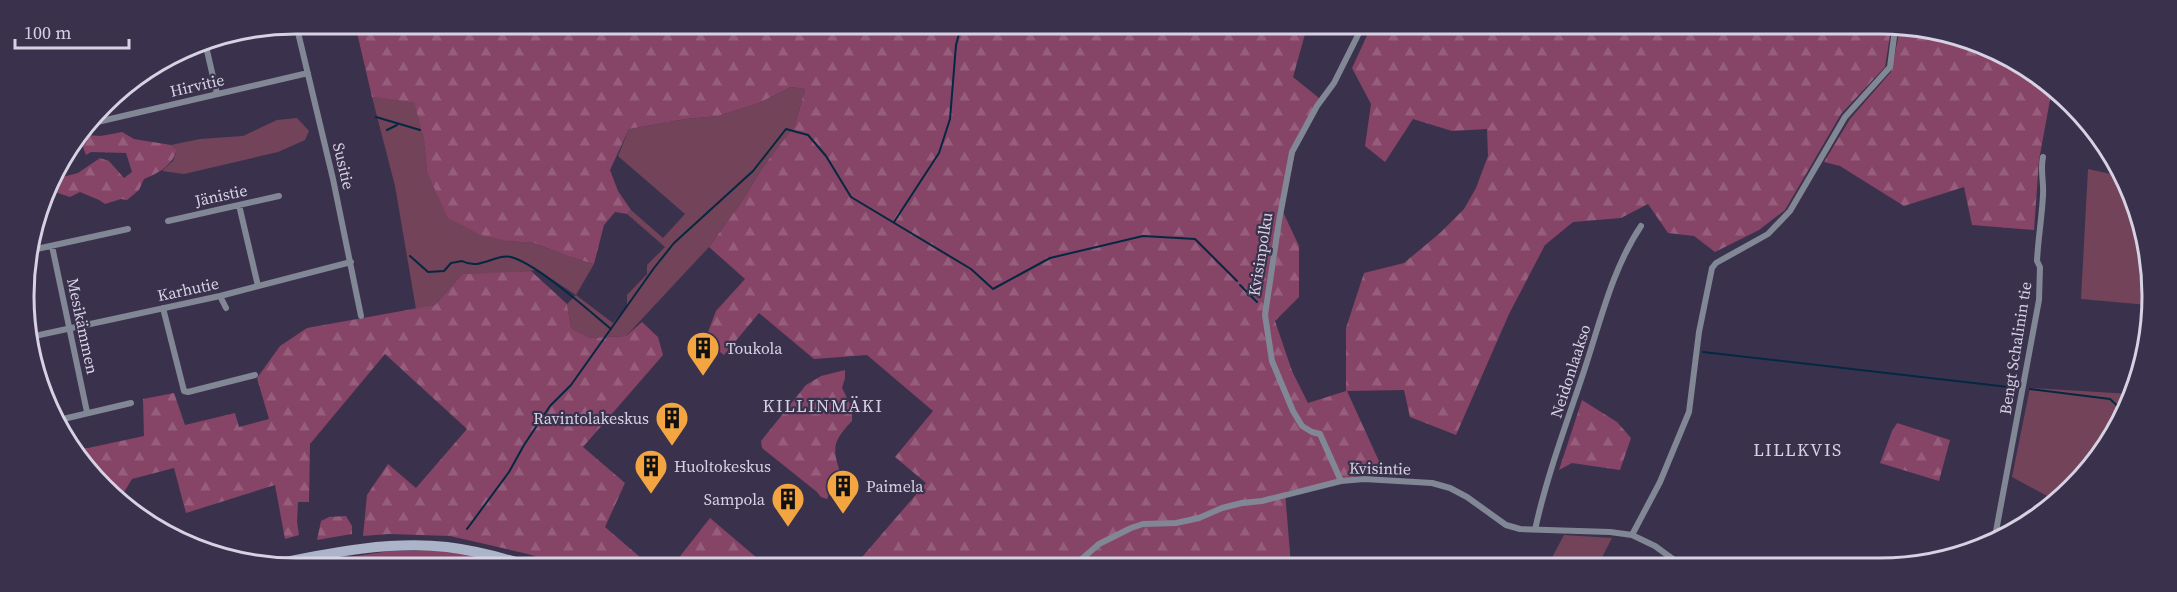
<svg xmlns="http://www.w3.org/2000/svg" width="2177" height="592" viewBox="0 0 2177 592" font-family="'Source Serif 4',serif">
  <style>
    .grass { fill: #73435a }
    .forest { fill: url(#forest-firs) }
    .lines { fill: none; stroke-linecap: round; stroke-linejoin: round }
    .stream { stroke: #042840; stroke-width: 2 }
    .street { stroke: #828795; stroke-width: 6 }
    .secondary { stroke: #acb4c9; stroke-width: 10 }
    .labels { text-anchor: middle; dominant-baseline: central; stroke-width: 4.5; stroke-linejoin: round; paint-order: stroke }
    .street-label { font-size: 16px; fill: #d6d2e3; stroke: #3a324d }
    .poi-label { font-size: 16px; fill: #d6d2e3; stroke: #3a324d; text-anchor: start }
    .neighbourhood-label { font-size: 18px; letter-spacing: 1.5px; fill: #d6d2e3; stroke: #3a324d }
    .rim { fill: none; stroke: #d6d2e3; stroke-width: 3 }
  </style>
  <defs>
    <pattern id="forest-firs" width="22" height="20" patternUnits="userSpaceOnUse" patternTransform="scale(1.5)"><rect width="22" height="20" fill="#864466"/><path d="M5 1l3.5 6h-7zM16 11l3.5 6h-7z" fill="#965e7c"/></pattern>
  </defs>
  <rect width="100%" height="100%" fill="#3a324d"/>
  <path class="grass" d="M 791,87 L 805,89 L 795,125 L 763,167 L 740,204 L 709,247 L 626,336 L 590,338 L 571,328 L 567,304 L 576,295 L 538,270 L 504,273 L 462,274 L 435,305 L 416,309 L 395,186 L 372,97 L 414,101 L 424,140 L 427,172 L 508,241 L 534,243 L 567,256 L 594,264 L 576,295 L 613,323 L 627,306 L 627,295 L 647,274 L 647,265 L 665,247 L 627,214 L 631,210 L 663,238 L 685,214 L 618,156 L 629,129 L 686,119 L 718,116 L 759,103 Z
    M 297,118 L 309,131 L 305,140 L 278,152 L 184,174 L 162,171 L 173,161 L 177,150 L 171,145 L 200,139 L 243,136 L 277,120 Z
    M 2088,169 L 2120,176 L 2148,243 L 2148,305 L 2081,299 Z
    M 2030,388 L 2131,394 L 2117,432 L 2058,502 L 2012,477 Z
    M 1564,535 L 1612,538 L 1598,565 L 1548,565 Z"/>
  <path class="forest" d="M 355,24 L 1307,27 L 1293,77 L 1319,98 L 1319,108 L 1295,152 L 1283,212 L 1299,246 L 1299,297 L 1275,321 L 1292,371 L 1308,403 L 1346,391 L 1346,328 L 1364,273 L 1404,263 L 1440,233 L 1464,209 L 1476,188 L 1488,156 L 1487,129 L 1452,131 L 1413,119 L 1385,162 L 1365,146 L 1371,104 L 1352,68 L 1371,27 L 1891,29 L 1885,67 L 1841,114 L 1785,210 L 1759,230 L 1715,252 L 1694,236 L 1668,233 L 1648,204 L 1621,218 L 1573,222 L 1545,245 L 1509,314 L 1456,435 L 1410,417 L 1404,390 L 1347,391 L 1383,470 L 1285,492 L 1291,565 L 856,564 L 926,483 L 895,457 L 933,411 L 867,355 L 814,359 L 759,313 L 724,355 L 705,340 L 716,311 L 745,279 L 709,247 L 740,204 L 763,167 L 795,125 L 805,89 L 791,87 L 759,103 L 718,116 L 686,119 L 629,129 L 610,170 L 618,191 L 631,210 L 627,214 L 615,212 L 604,225 L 594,264 L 567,256 L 534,243 L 508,241 L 481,235 L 448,218 L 427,172 L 424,140 L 414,102 L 372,97 Z
    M 1900,29 L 1934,29 L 2032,70 L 2052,89 L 2039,160 L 2034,230 L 1972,225 L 1964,187 L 1904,206 L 1840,166 L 1824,162 L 1850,119 L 1891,72 Z
    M 122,132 L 134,139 L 171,145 L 177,150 C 171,167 160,172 144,179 L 139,190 L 127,200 L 121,199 L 105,204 L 99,200 L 80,192 L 70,197 L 55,192 L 47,193 L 51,180 L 78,173 L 100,158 L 109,161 L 124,178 L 132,172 L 126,153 L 91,152 L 86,155 L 81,142 L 86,135 L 101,136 Z
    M 531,271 L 567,304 L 571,328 L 590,338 L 626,336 L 642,322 L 658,337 L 663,355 L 583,447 L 625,483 L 605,527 L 648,564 L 557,563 L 528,554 L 450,536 L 389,534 L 363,536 L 367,495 L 388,464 L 416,488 L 467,429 L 385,354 L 310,444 L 309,502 L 298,502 L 297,522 L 299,535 L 285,539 L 275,485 L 186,513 L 174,468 L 132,479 L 121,497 L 80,461 L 74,448 L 88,448 L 144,436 L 143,399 L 174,393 L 185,425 L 235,413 L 239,427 L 269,419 L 257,378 L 280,346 L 307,328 L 435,305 L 462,274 Z
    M 845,370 L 845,378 L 842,388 L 852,408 L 852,421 C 830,444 833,449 842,479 L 831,490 L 827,499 L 821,497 L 817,492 L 762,448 L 761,441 L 806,385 L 821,376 Z
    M 1582,400 L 1617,422 L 1631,438 L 1620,470 L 1572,463 L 1559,470 Z
    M 1897,423 L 1950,440 L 1939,481 L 1880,463 L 1892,431 Z
    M 346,516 L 352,526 L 352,534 L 317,540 L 321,521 L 329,517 Z
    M 710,518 L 764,564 L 674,564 Z
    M 450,550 L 501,563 L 308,563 L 390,551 Z"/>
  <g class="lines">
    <path class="stream" d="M 376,117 L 420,130
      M 387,130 L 397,125
      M 894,222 L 939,153 L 950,119 L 956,45 L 960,30 L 964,26
      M 410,256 L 428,272 L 444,271 L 451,263 L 462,261 C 480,271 496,253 511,257 C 537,264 588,310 611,329
      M 1240,285 L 1257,302
      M 1703,352 L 2017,388
      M 2030,389 L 2110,399 L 2124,412
      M 467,529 L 509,472 L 524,445 L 550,406 L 571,385 L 654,268 L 674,243 L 753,171 L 786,129 L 808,135 L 826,156 L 851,197 L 971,269 L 993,289 L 1050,258 L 1143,236 L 1195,239 L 1237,281"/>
    <path class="street" d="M 296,24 L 333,179 L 361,316
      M 205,42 L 217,94
      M 93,123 L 308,73
      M 239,205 L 258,286
      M 168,221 L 279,196
      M 52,246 L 87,412
      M 32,250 L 128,229
      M 220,296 L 226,308
      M 163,308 L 184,391 L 188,392 L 255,375
      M 30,337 L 220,296 L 351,262
      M 59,420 L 131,403
      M 1341,481 L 1320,434 L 1312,432 L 1302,426 L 1293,411 L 1272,361 L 1265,315 L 1279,221 L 1292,152 L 1317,106 L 1334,83 L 1362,27
      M 1535,530 C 1546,478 1567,422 1584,371 C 1600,323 1612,269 1641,226
      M 1632,535 L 1660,482 L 1689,412 L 1699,332 L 1712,268 L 1716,263 L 1768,234 L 1790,211 L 1845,117 L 1890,67 L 1895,29
      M 1994,542 L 2039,300 L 2040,267 L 2037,261 C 2038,239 2042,217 2043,195 C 2044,182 2040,169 2043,157
      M 1076,564 L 1099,544 L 1131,528 L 1143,524 L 1176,523 L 1199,518 L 1222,508 L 1242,503 L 1262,501 L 1341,481 L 1364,479 L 1432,483 L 1450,488 L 1467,497 L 1506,525 L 1520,529 L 1610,532 L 1632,535 L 1655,546 L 1681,565"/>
    <path class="secondary" d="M 280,563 C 334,552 391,541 447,547 C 471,550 496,556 519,563"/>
  </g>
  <defs>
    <g id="building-pin" transform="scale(1.725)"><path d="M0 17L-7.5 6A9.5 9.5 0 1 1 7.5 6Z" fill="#f2a541" stroke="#3a324d"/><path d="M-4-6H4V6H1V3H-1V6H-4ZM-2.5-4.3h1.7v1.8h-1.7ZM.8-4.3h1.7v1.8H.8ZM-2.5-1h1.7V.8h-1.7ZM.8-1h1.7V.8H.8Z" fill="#111"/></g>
  </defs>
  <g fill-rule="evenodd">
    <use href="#building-pin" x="703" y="348"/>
    <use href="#building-pin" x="672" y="418"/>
    <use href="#building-pin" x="651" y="466"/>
    <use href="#building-pin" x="843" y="486"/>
    <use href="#building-pin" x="788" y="499"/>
  </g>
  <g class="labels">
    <g class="street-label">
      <text transform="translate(197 85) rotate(-13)">Hirvitie</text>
      <text transform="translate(344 166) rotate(77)">Susitie</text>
      <text transform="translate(221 195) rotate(-12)">Jänistie</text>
      <text transform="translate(1260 254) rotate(-81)">Kvisinpolku</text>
      <text transform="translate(188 289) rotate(-12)">Karhutie</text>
      <text transform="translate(83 326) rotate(78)">Mesikämmen</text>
      <text transform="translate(2015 348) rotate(-81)">Bengt Schalinin tie</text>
      <text transform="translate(1570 371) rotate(-72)">Neidonlaakso</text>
      <text transform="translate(1380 468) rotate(1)">Kvisintie</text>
    </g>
    <g class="poi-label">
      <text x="726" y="348">Toukola</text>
      <text x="649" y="418" text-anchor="end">Ravintolakeskus</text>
      <text x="674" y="466">Huoltokeskus</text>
      <text x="866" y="486">Paimela</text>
      <text x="765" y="499" text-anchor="end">Sampola</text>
    </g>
    <g class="neighbourhood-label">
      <text x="823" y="405">KILLINMÄKI</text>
      <text x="1798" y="449">LILLKVIS</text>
    </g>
  </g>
  <path d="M0 0H2177V592H0ZM296 34H1880A262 262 0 0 1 2142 296V296A262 262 0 0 1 1880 558H296A262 262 0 0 1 34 296V296A262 262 0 0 1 296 34Z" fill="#3a324d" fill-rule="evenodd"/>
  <path class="rim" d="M296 34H1880A262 262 0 0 1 2142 296V296A262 262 0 0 1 1880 558H296A262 262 0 0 1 34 296V296A262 262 0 0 1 296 34Z"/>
  <path d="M15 39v9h114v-9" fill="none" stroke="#d6d2e3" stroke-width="3"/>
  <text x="24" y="39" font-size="18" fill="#d6d2e3" stroke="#3a324d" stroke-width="4.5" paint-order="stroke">100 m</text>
</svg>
